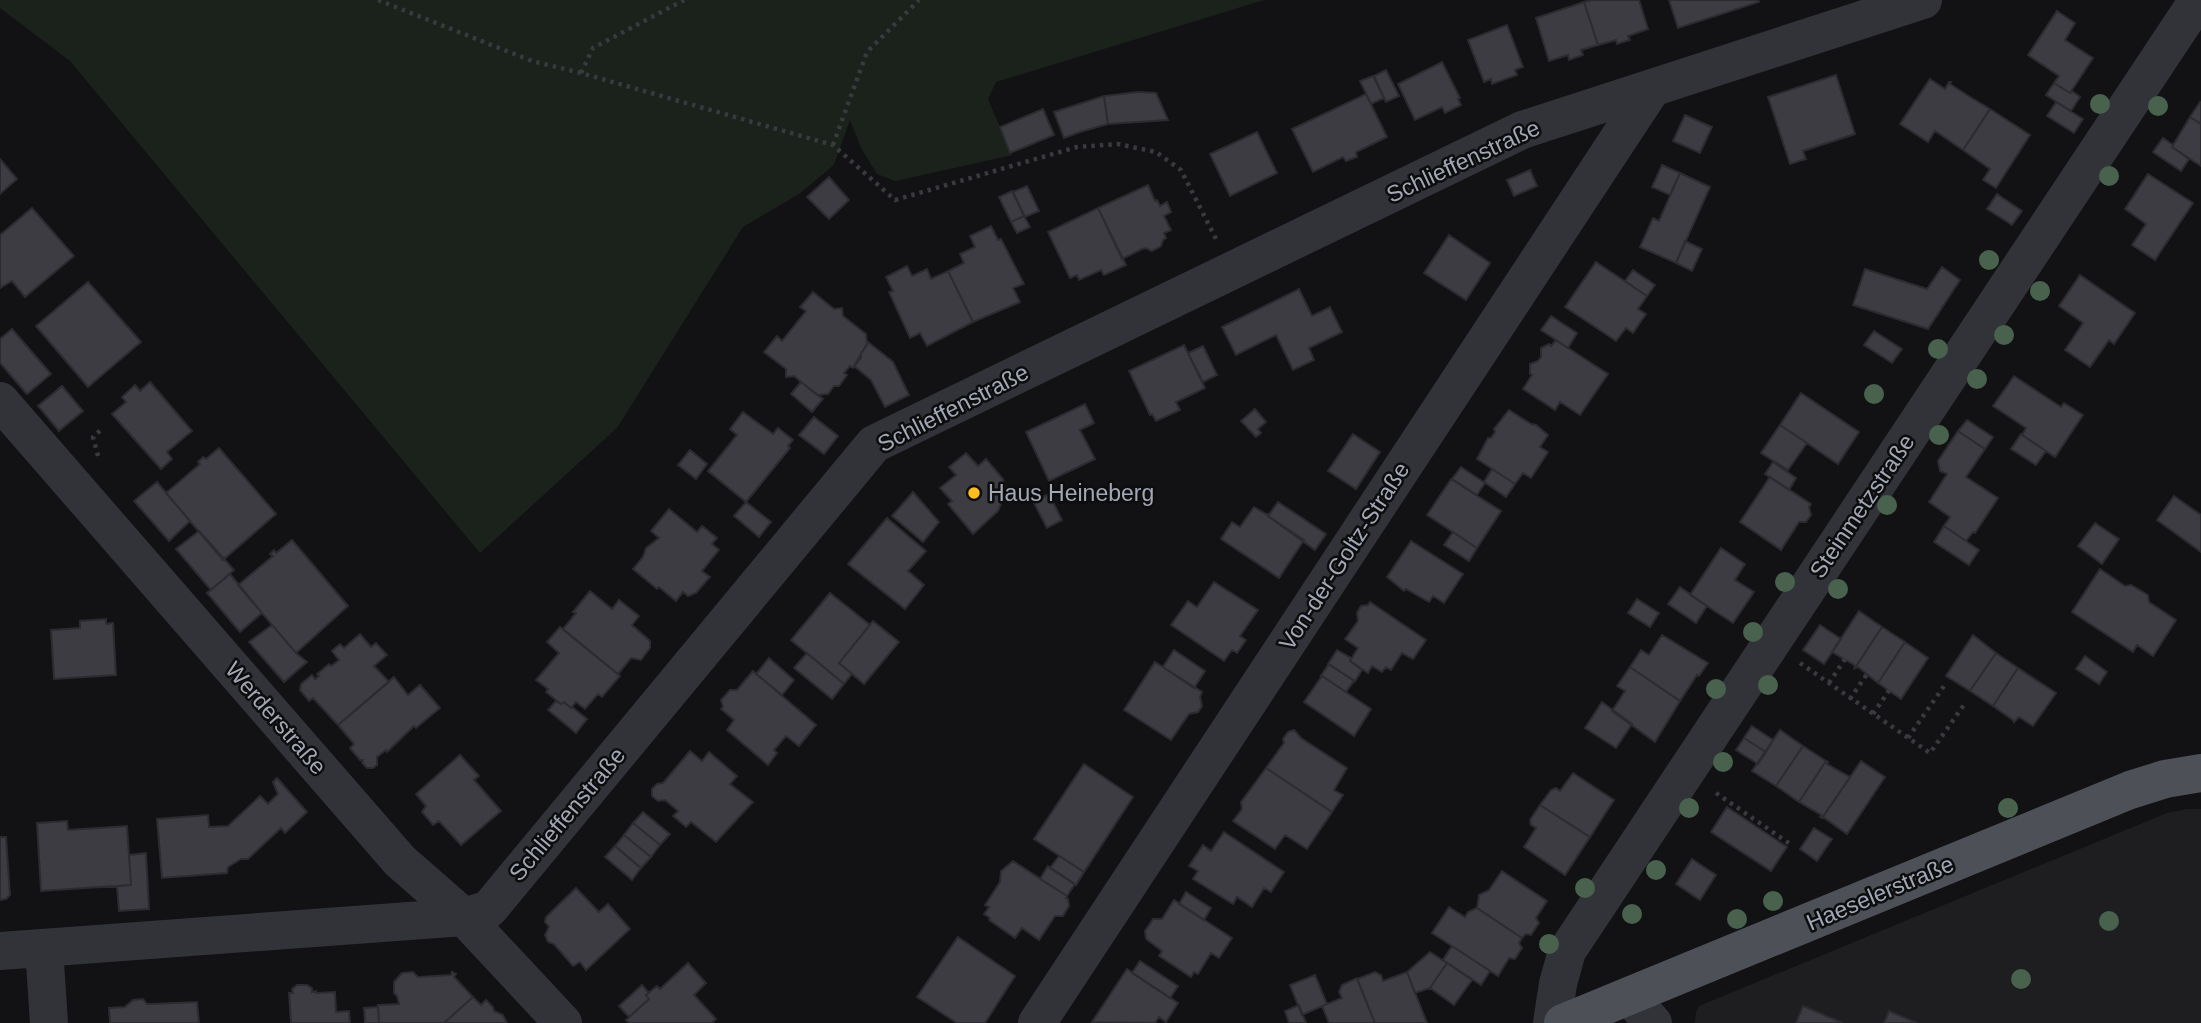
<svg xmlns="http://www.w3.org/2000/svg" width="2201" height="1023" viewBox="0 0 2201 1023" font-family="Arial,sans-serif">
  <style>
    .built { fill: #1e1e21 }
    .green { fill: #1a221b }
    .building { fill: #3c3c42; stroke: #2c2b30; stroke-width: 2 }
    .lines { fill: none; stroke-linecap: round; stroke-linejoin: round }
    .path { stroke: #383a40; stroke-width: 4.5; stroke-dasharray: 3.5 5; stroke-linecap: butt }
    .minor { stroke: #323339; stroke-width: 38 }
    .major { stroke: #4e5058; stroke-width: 38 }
    .tree { fill: #49624d }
    .poi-dot { fill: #ffbc1e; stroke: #0d0d0e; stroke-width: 2.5 }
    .labels { text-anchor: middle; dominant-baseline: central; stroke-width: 5; stroke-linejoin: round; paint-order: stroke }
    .street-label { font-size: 23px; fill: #a2a7b6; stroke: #0d0d0e }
    .poi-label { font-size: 23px; fill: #a2a7b6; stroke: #0d0d0e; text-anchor: start }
  </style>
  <rect width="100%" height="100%" fill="#121214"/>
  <path class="built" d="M 2187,809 L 2201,809 L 2201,1023 L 1695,1023 L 1696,1012 L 1699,1006 L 2167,813 Z"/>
  <path class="green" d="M 0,0 L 1264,0 L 996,82 L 988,99 L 1012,155 L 895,181 L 877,174 L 862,150 L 850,120 L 834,165 L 799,194 L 743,227 L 617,428 L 480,553 L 70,61 L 0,8 Z"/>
  <path class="building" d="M 1592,0 L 1639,0 L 1648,29 L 1628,36 L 1630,40 L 1617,44 L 1616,40 L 1598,45 L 1584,2 Z
    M 1669,0 L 1758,0 L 1759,2 L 1678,28 Z
    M 1584,2 L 1598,45 L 1581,50 L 1583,55 L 1569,60 L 1568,55 L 1549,61 L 1536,18 Z
    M 2057,11 L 2075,23 L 2065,40 L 2093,58 L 2070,93 L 2054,83 L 2059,76 L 2028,55 Z
    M 1507,25 L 1523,67 L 1515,70 L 1517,75 L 1492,84 L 1491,79 L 1484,82 L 1468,40 Z
    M 1442,62 L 1460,98 L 1458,99 L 1461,105 L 1445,113 L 1442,107 L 1415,120 L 1398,84 Z
    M 1386,70 L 1399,96 L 1386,102 L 1374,76 Z
    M 1836,75 L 1855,134 L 1803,151 L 1806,159 L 1790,164 L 1768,97 Z
    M 1373,76 L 1384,98 L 1371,104 L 1360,81 Z
    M 1930,79 L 1945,89 L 1949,82 L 1951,82 L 1950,84 L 1967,95 L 1990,109 L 1963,150 L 1935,131 L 1928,142 L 1900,124 Z
    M 2054,83 L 2070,93 L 2072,91 L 2080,97 L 2071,111 L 2046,95 Z
    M 1138,92 L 1156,93 L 1168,120 L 1108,124 L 1104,96 Z
    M 1366,94 L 1387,137 L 1356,152 L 1357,157 L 1346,161 L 1343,157 L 1313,172 L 1292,129 Z
    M 1104,96 L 1108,124 L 1080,132 L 1064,138 L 1054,112 Z
    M 2056,102 L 2083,119 L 2074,133 L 2047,116 Z
    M 2200,102 L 2201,103 L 2201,124 L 2190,117 Z
    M 1043,109 L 1054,135 L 1010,153 L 1000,127 Z
    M 1990,109 L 2030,135 L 1996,188 L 1983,180 L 1990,169 L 1963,150 Z
    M 1685,115 L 1712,127 L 1700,153 L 1673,141 Z
    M 2190,117 L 2201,124 L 2201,166 L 2172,147 Z
    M 1257,132 L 1277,173 L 1230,196 L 1210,154 Z
    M 2163,138 L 2173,145 L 2172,147 L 2189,159 L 2181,171 L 2153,152 Z
    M 0,159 L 17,179 L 0,194 Z
    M 1662,165 L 1680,173 L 1670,195 L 1652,187 Z
    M 1530,170 L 1537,186 L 1514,196 L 1507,180 Z
    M 1680,173 L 1710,187 L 1676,263 L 1640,247 L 1653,218 L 1659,221 Z
    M 2148,174 L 2193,203 L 2155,260 L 2132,245 L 2146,224 L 2125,209 Z
    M 829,177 L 849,200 L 829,219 L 807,197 Z
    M 1148,185 L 1155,201 L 1157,200 L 1160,206 L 1167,202 L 1171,212 L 1164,216 L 1171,230 L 1164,233 L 1166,238 L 1163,240 L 1161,246 L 1152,251 L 1146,248 L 1142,249 L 1122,259 L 1098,208 Z
    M 1027,186 L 1039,211 L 1025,217 L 1013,192 Z
    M 1012,191 L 1024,216 L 1011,222 L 999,197 Z
    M 1997,194 L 2022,211 L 2012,225 L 1987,209 Z
    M 32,208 L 74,256 L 25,297 L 12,281 L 0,288 L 0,235 Z
    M 1098,208 L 1126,265 L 1104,275 L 1101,270 L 1079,280 L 1077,275 L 1070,278 L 1048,232 Z
    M 1024,216 L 1030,227 L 1017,233 L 1011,222 Z
    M 991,226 L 998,240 L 1001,239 L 1024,284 L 1013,288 L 1020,302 L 973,322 L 948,271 L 964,263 L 960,254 L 975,247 L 970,236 Z
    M 1449,235 L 1490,263 L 1466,300 L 1424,273 Z
    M 1685,241 L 1702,249 L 1692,271 L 1676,263 Z
    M 1596,262 L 1647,296 L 1638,309 L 1646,314 L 1633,333 L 1626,328 L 1616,341 L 1565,307 Z
    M 907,266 L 912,276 L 927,269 L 931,279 L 948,271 L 973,322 L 927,346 L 920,333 L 910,338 L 889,292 L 893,291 L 886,277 Z
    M 1942,267 L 1960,280 L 1928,329 L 1853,305 L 1865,269 L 1927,289 Z
    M 1633,270 L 1655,285 L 1647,296 L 1625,281 Z
    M 2080,275 L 2135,313 L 2114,344 L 2109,340 L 2090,367 L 2065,350 L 2083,323 L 2059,306 Z
    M 88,282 L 141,342 L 88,387 L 36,326 Z
    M 1299,289 L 1312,316 L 1330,307 L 1342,332 L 1309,348 L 1314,360 L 1293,370 L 1276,335 L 1236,355 L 1222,327 Z
    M 813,292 L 834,309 L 842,308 L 843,316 L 866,334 L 867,345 L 861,353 L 861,358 L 853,368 L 850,366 L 844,373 L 847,375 L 839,386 L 834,386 L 828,394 L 817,395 L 794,376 L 786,377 L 786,369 L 764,352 L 777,336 L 782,341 L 806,311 L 800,307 Z
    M 1551,316 L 1577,333 L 1568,348 L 1541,330 Z
    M 12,329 L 51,374 L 27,394 L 0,363 L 0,339 Z
    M 1874,331 L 1902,349 L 1892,363 L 1864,345 Z
    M 1556,340 L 1608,374 L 1580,415 L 1560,402 L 1555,410 L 1523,389 L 1532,375 L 1530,374 L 1530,364 L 1538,361 L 1541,357 L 1541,348 L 1549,344 L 1551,346 Z
    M 868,342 L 893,362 L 909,395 L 885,407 L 871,380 L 854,366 Z
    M 1184,345 L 1205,388 L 1176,402 L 1180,410 L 1156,421 L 1152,414 L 1150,415 L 1129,371 Z
    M 1203,346 L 1217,375 L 1203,382 L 1188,353 Z
    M 2014,376 L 2061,407 L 2064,403 L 2083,415 L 2055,457 L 2022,435 L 2026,428 L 1993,406 Z
    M 150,382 L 192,431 L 167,452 L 172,459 L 161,469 L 112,414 L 126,402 L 122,397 L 135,385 L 140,391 Z
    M 801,382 L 823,399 L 812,412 L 791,394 Z
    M 62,386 L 83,411 L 59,431 L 38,406 Z
    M 1801,393 L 1859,432 L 1838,464 L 1780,425 Z
    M 1085,404 L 1094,423 L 1080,430 L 1095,459 L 1049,481 L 1026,432 Z
    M 1255,409 L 1266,422 L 1258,429 L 1261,433 L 1256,437 L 1241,421 Z
    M 1509,410 L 1531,424 L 1536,425 L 1548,435 L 1540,447 L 1548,452 L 1531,478 L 1523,473 L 1515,484 L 1477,459 L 1488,438 L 1491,438 L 1495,432 L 1494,429 Z
    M 743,412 L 773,434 L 778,428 L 793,440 L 788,446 L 790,448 L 746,502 L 708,471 L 737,435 L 730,429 Z
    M 814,417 L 838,436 L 824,454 L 799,435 Z
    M 1967,420 L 1993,437 L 1985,449 L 1958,431 Z
    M 1780,425 L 1807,443 L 1788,470 L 1761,453 Z
    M 1958,431 L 1985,449 L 1966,477 L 1998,498 L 1975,533 L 1973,532 L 1966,541 L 1944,526 L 1950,517 L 1929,502 L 1947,474 L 1940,471 L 1938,461 Z
    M 1353,434 L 1380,452 L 1356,489 L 1328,471 Z
    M 2021,434 L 2046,451 L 2036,465 L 2011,449 Z
    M 219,448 L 276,514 L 223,560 L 166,493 L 200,464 L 198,462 L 203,457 L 206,459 Z
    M 690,450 L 707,464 L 696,479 L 678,465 Z
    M 966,453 L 978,466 L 986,459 L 1003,479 L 1005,488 L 1001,496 L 1001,504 L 998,511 L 973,534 L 948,504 L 952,501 L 940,488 L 956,475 L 949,467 Z
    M 1773,462 L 1796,478 L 1789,490 L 1765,474 Z
    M 1461,467 L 1485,483 L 1477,495 L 1452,479 Z
    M 1492,469 L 1515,484 L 1506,497 L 1484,482 Z
    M 1770,477 L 1811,504 L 1809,507 L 1811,515 L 1806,522 L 1799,522 L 1781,550 L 1740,522 Z
    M 1451,479 L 1501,511 L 1477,548 L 1427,515 Z
    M 157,482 L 190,521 L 169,541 L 134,501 Z
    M 913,492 L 939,522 L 923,542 L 892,516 Z
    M 1049,494 L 1062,520 L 1047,528 L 1033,501 Z
    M 2174,496 L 2201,515 L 2201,552 L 2157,520 Z
    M 746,502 L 771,522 L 759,537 L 734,516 Z
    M 1278,502 L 1326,534 L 1315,550 L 1268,516 Z
    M 1254,507 L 1266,514 L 1269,514 L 1268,516 L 1304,540 L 1279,578 L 1221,539 L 1232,522 L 1240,527 Z
    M 669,509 L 697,532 L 702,526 L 717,538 L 712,544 L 719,550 L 702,571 L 710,577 L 696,593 L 688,596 L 683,592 L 676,601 L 659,587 L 657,589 L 633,569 L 643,557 L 646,548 L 659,538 L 651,531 Z
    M 887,518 L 926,551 L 908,571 L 924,585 L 905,609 L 848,564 Z
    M 2095,523 L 2119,539 L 2102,564 L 2078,546 Z
    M 1944,526 L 1979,550 L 1969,565 L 1934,542 Z
    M 199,531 L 234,570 L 211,590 L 176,549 Z
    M 1453,532 L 1477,548 L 1469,561 L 1444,545 Z
    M 292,540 L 348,606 L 296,653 L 238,585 L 273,556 L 270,554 L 274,550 L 276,553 Z
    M 1411,541 L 1463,574 L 1444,603 L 1433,596 L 1429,602 L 1406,589 L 1404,591 L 1387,577 Z
    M 1721,548 L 1745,564 L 1735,580 L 1754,592 L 1733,623 L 1690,595 Z
    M 2100,569 L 2125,586 L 2131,585 L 2148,595 L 2149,602 L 2176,620 L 2153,656 L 2137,645 L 2133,652 L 2072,612 Z
    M 230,574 L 262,613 L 240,632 L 207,593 Z
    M 1214,582 L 1258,610 L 1240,636 L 1246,640 L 1237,653 L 1232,650 L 1224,661 L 1171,625 L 1188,601 L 1197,607 Z
    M 1680,587 L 1707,606 L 1696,623 L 1668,604 Z
    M 590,591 L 612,609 L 619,600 L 639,616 L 632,625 L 650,641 L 650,648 L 641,660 L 631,658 L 618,674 L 563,629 L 576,613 L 573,612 Z
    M 830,593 L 870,625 L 839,663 L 852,674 L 844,684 L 791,640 Z
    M 1637,599 L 1659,613 L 1650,627 L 1628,613 Z
    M 1370,602 L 1426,640 L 1413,659 L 1402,653 L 1391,670 L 1386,667 L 1382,672 L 1372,666 L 1368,673 L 1350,661 L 1358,648 L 1345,639 L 1358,621 L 1357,613 L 1361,606 L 1368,605 Z
    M 1859,611 L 1882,627 L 1855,668 L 1854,665 L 1832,652 Z
    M 106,619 L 106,624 L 113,623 L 116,675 L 54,679 L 51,630 L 80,628 L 80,621 Z
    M 873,621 L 899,642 L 864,684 L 839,663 Z
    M 272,625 L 296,653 L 307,662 L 284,682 L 249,642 Z
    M 1820,625 L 1841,639 L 1824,664 L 1803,650 Z
    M 560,627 L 620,676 L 602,697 L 598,694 L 585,709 L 576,702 L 571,708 L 564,702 L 561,704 L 546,692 L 548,689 L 536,680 L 559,653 L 547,642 Z
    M 1882,627 L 1905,642 L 1878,683 L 1858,667 L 1855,668 Z
    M 360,634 L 371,647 L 376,643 L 387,655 L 374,666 L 389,682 L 338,725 L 313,698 L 309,701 L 300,690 L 301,684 L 312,675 L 315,679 L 319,676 L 317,674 L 329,664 L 331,666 L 339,660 L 332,651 L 340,644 L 344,648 Z
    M 1662,635 L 1708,663 L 1699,676 L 1697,675 L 1680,701 L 1630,667 L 1641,650 L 1649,655 Z
    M 1973,635 L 1996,653 L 1970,691 L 1946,676 Z
    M 1905,642 L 1928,658 L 1901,699 L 1878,683 Z
    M 1174,650 L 1205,671 L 1194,688 L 1163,667 Z
    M 1337,650 L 1351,658 L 1350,661 L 1362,670 L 1355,681 L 1328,664 Z
    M 807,653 L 844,684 L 832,699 L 794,668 Z
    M 1996,653 L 2018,668 L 1993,706 L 1970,691 Z
    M 2085,656 L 2107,672 L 2099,684 L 2076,669 Z
    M 769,658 L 794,680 L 782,695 L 756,674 Z
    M 1155,662 L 1202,692 L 1200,697 L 1202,706 L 1198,712 L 1189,714 L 1171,740 L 1124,710 Z
    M 1329,664 L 1354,681 L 1346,692 L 1322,676 L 1320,677 Z
    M 1630,667 L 1680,701 L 1655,742 L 1612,711 L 1625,691 L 1617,686 Z
    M 2018,668 L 2056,693 L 2033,726 L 2019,717 L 2014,722 L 2014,721 L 1993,706 Z
    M 753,671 L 816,725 L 799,746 L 786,736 L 774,750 L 777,753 L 768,765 L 727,730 L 734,720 L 721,709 L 723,707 L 721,700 L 730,690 L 737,690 Z
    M 1322,676 L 1371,709 L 1354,736 L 1304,702 Z
    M 394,677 L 408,695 L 420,685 L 440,708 L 416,728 L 414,726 L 387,752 L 386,750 L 377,757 L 377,765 L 373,768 L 367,768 L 362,763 L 363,760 L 360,760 L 350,748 L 354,744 L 338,725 Z
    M 556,701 L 561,704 L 564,702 L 571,708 L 572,707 L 587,719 L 576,733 L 548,710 Z
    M 1602,702 L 1632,724 L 1616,748 L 1585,728 Z
    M 1752,726 L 1773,740 L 1766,752 L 1744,738 Z
    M 1294,730 L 1301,738 L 1347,768 L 1334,790 L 1343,795 L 1332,812 L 1266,768 L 1284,743 L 1283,739 L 1288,732 Z
    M 1780,730 L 1803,746 L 1776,786 L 1752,771 Z
    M 1744,738 L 1766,752 L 1758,764 L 1736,750 Z
    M 1803,746 L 1826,761 L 1799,802 L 1776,786 Z
    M 690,751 L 702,761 L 709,752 L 737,776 L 730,784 L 753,802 L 716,842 L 691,822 L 686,827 L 673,816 L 678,811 L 665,800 L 658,801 L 652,796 L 652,789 L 657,784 L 663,783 Z
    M 460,755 L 479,776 L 474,780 L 501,811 L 461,845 L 439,821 L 433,825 L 422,812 L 426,806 L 416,794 Z
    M 1826,761 L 1828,762 L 1827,764 L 1850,777 L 1822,818 L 1820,817 L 1821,815 L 1799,802 Z
    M 1861,761 L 1885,777 L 1847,834 L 1823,817 Z
    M 1084,764 L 1133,797 L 1084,872 L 1034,839 Z
    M 1266,768 L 1332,812 L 1307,849 L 1285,835 L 1275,849 L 1233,821 L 1242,809 L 1241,802 Z
    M 1573,773 L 1614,800 L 1590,837 L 1540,805 L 1551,790 L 1556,788 L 1560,791 Z
    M 277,778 L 307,812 L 285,833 L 281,828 L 248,859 L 241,859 L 228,867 L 227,873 L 162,878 L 157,819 L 208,815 L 209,827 L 228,826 L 260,796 L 268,804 L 278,794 L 273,782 Z
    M 1540,805 L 1590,837 L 1565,875 L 1524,847 L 1536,828 L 1531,825 L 1530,820 Z
    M 1727,807 L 1787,847 L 1771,871 L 1711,832 Z
    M 643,812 L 670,834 L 660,845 L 633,823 Z
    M 67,821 L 68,830 L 127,826 L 131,885 L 41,891 L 37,823 Z
    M 633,823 L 660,845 L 651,857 L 624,835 Z
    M 1814,828 L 1832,839 L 1817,861 L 1800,849 Z
    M 1224,832 L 1284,872 L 1271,892 L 1264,888 L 1252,907 L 1237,897 L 1233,904 L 1193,879 L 1198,871 L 1189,866 L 1203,845 L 1211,851 Z
    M 624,835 L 651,857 L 641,868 L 615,846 Z
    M 0,837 L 6,837 L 10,895 L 6,899 L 0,900 Z
    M 615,846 L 641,868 L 632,880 L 605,857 Z
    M 146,853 L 149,909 L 119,911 L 117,886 L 131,885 L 129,855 Z
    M 1059,856 L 1084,872 L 1076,885 L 1050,868 Z
    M 1692,859 L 1716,875 L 1700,900 L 1676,884 Z
    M 1013,861 L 1067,896 L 1066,898 L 1068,899 L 1069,906 L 1063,916 L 1055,916 L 1039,940 L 1022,928 L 1015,938 L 989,920 L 990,918 L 984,914 L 989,907 L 985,905 L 1000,882 L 1001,871 Z
    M 1048,866 L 1075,884 L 1067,896 L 1040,879 Z
    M 1502,871 L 1547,901 L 1536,918 L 1539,923 L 1531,935 L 1526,934 L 1522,938 L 1477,908 L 1479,895 L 1489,890 Z
    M 576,888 L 599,912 L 608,904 L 630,929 L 586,970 L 580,962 L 573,966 L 554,944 L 548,942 L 545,935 L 549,927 L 545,922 L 546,917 Z
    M 1186,892 L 1211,908 L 1204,920 L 1179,904 Z
    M 1174,900 L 1232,938 L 1219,958 L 1211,953 L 1198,974 L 1194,972 L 1191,977 L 1159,956 L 1162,951 L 1146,939 L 1145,931 L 1153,919 L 1162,919 Z
    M 1449,907 L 1465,917 L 1468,912 L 1477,908 L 1522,938 L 1519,943 L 1522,948 L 1515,959 L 1509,958 L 1498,976 L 1432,933 Z
    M 958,937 L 1015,976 L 985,1023 L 957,1023 L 917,997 Z
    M 1452,946 L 1490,971 L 1481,985 L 1443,960 Z
    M 1430,952 L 1447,963 L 1430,988 L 1415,993 L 1407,972 Z
    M 1140,961 L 1178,986 L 1170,998 L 1132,973 Z
    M 688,963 L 706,983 L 694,995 L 716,1019 L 712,1023 L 629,1023 L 626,1020 L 649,999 L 646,995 L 657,986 L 660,989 Z
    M 1447,963 L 1472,980 L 1454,1005 L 1430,988 Z
    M 1127,969 L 1178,1003 L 1166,1022 L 1159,1017 L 1155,1023 L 1092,1022 Z
    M 413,972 L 418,977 L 451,975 L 452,972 L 456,974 L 454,977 L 473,997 L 444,1023 L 379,1023 L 378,1005 L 399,1004 L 397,996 L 394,993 L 394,982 L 402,973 Z
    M 1375,972 L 1381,975 L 1383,981 L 1407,972 L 1427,1023 L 1375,1023 L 1357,979 Z
    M 1315,975 L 1327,1004 L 1302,1015 L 1290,985 Z
    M 1357,978 L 1375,1023 L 1329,1023 L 1322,1006 L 1342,998 L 1339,992 L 1342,985 Z
    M 297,985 L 307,985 L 312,988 L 312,992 L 316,991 L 316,993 L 335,992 L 336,1012 L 349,1011 L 350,1023 L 291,1023 L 289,993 L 293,993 L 292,989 Z
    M 642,985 L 649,993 L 646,995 L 649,999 L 629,1017 L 619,1006 Z
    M 473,997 L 481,1005 L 486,1000 L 493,1007 L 494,1011 L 503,1015 L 507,1023 L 444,1023 Z
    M 143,999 L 147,1004 L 151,1004 L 197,1002 L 199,1023 L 110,1023 L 109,1008 L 125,1007 L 133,1000 Z
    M 1299,1005 L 1306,1023 L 1289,1023 L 1285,1011 Z
    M 1803,1006 L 1843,1023 L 1796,1023 Z
    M 378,1007 L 379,1023 L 365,1023 L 364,1008 Z
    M 1889,1011 L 1917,1023 L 1884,1023 Z"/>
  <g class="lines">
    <path class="path" d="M 378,0 L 532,61 L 581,73 L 833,145 L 895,200 L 1077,147 L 1118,144 L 1156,152 L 1181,170 L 1217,241
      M 581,73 L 593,48 L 684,0
      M 833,145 L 867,52 L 919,0
      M 98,456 L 93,437 L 103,428
      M 1800,663 L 1930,753 L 1966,702
      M 1829,683 L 1845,659
      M 1850,699 L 1867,674
      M 1873,714 L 1890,689
      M 1908,738 L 1944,686
      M 1716,793 L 1790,844"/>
    <path class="minor" d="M 0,401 L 400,861 L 464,917 L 563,1023
      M 44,948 L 49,1023
      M 0,951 L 464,917 L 489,909 L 874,444 L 1522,130 L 1923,0
      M 1629,996 L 1653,1023
      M 1037,1023 L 1652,88
      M 1552,1023 L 1558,984 L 1567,951 L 2198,0"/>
    <path class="major" d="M 1563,1023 L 2130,790 L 2165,779 L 2201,773"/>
  </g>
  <g class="tree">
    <circle cx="2100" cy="104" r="10"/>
    <circle cx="2158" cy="106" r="10"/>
    <circle cx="2109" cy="176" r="10"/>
    <circle cx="1989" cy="260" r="10"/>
    <circle cx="2040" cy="291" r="10"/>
    <circle cx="2004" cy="335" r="10"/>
    <circle cx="1938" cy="349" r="10"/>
    <circle cx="1977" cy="379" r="10"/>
    <circle cx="1874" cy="394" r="10"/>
    <circle cx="1939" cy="435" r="10"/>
    <circle cx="1887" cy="505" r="10"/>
    <circle cx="1785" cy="582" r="10"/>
    <circle cx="1838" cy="589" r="10"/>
    <circle cx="1753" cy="632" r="10"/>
    <circle cx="1768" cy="685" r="10"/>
    <circle cx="1716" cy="689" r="10"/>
    <circle cx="1723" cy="762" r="10"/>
    <circle cx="1689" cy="808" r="10"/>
    <circle cx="2008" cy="808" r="10"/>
    <circle cx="1656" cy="870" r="10"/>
    <circle cx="1585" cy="888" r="10"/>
    <circle cx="1773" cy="901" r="10"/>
    <circle cx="1632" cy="914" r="10"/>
    <circle cx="1737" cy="919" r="10"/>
    <circle cx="2109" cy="921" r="10"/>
    <circle cx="1549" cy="944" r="10"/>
    <circle cx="2021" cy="979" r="10"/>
  </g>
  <circle class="poi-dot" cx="974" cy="493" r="7"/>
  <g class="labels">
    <g class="street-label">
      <text transform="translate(1463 161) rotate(-25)">Schlieffenstraße</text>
      <text transform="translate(953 408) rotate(-27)">Schlieffenstraße</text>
      <text transform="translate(1862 506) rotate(-56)">Steinmetzstraße</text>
      <text transform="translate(1344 556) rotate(-57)">Von-der-Goltz-Straße</text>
      <text transform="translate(276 718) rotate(49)">Werderstraße</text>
      <text transform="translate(567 814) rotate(-50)">Schlieffenstraße</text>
      <text transform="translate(1880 893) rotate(-23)">Haeselerstraße</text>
    </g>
    <g class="poi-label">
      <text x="988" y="493">Haus Heineberg</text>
    </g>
  </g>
</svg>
